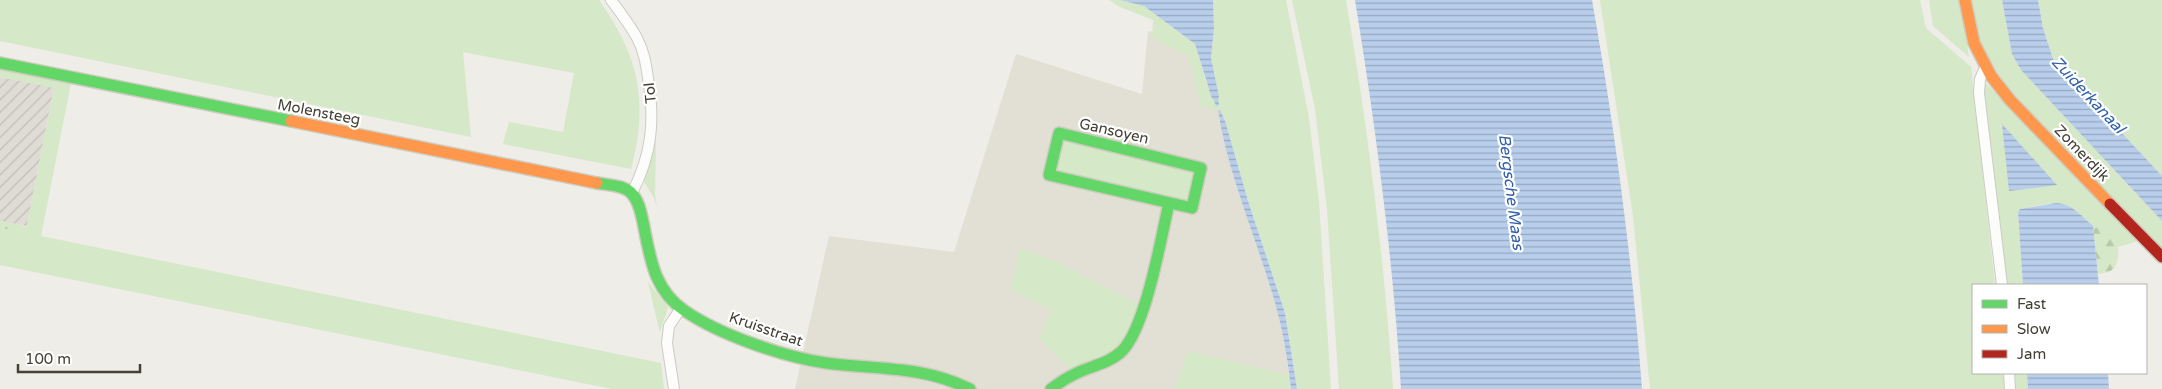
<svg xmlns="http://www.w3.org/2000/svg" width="2162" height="389" viewBox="0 0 2162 389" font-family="'Varela Round',sans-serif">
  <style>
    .residential { fill: #e2e0d4 }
    .industrial { fill: url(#industrial-furrows) }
    .green { fill: #d5e8c7 }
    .forest { fill: url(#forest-firs) }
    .water { fill: url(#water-rules) }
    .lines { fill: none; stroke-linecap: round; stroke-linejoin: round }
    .street-casing { stroke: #cccbc5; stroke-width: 12 }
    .fast-casing { stroke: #cdccbe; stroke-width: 14 }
    .slow-casing { stroke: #cdccbe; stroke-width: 14 }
    .jam-casing { stroke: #cdccbe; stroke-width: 14 }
    .street { stroke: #fcfcfb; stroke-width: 10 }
    .fast { stroke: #63d668; stroke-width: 11 }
    .slow { stroke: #ff974d; stroke-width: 11 }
    .jam { stroke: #b3261e; stroke-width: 11 }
    .labels { text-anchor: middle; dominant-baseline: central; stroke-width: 4.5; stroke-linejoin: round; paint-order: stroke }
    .street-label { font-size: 15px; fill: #434034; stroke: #fff }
    .water-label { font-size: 16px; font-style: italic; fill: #3261aa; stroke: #fff }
  </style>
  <defs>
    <pattern id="industrial-furrows" width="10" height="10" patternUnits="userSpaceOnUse" patternTransform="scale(1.25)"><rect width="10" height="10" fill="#dedcd5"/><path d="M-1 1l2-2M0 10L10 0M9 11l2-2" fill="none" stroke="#c0beb7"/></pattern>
    <pattern id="forest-firs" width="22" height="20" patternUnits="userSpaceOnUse" patternTransform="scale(1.25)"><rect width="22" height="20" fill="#d5e8c7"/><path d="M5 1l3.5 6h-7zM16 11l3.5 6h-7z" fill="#b8c8ac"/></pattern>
    <pattern id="water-rules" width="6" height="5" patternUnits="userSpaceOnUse" patternTransform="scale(1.25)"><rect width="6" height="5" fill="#b8ceeb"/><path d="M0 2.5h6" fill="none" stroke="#97a9bf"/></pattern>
  </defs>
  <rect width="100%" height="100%" fill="#eeede7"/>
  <path class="residential" d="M 1148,31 L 1184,36 L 1217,107 L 1284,323 L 1290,389 L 795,389 L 829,236 L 954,252 L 1016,54 L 1142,94 Z"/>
  <path class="industrial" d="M 0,77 L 54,87 L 27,226 L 0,221 Z"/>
  <path class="green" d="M 0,0 L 599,0 C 639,57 649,101 631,169 L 503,144 L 509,122 L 563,132 L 574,73 L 463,52 L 471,137 L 0,41 Z
    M 1109,0 L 1120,0 L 1144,6 L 1195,44 L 1206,82 L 1213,98 L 1218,97 L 1211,58 L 1214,28 L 1213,0 L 1286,0 L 1309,118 L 1319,202 L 1331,389 L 1297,389 L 1285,313 L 1248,201 L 1220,110 L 1201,107 L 1188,56 L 1152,38 L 1153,20 L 1120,7 Z
    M 1292,0 L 1346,0 C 1368,129 1384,258 1393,389 L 1339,389 L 1327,209 L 1315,109 Z
    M 1600,0 L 1920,0 L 1926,28 L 1971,67 L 1995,285 L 1973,285 L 1973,373 L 2004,373 L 2005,389 L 1650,389 L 1633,216 Z
    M 1929,0 L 1960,0 L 1969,57 L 1933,26 Z
    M 1971,0 L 2002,0 L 2012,54 L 2021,70 L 2162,221 L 2162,254 L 2032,118 L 1983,57 Z
    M 2038,0 L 2162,0 L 2162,176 L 2053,59 L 2043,28 Z
    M 0,70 L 71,83 L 41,236 L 661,363 L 664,389 L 612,389 L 0,265 L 0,228 L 12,230 L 27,226 L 54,88 L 0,77 Z
    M 1979,76 L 2138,241 L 2118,247 L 2115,238 L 2104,226 L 2093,228 C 2090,222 2085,218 2080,214 C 2060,197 2044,205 2020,209 L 2018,212 L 2023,285 L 2001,285 Z
    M 1064,139 L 1194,170 L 1189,202 L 1056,172 Z
    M 656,141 L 655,194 L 657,207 L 654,198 L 643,180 Z
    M 1019,248 L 1055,261 L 1140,305 L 1129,335 L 1114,350 L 1073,371 L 1039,339 L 1051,309 L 1010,290 Z
    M 648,282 L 668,307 L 660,332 L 659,329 Z
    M 1188,351 L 1289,375 L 1291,389 L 1174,389 Z
    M 2009,373 L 2027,373 L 2028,389 L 2010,389 Z"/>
  <path class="forest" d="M 0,221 L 27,226 L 12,230 L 0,228 Z
    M 2104,226 C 2117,232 2124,257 2113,269 C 2109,273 2104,273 2098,274 L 2093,228 Z"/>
  <path class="water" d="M 1120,0 L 1213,0 L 1214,28 L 1211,58 L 1219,97 L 1218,98 L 1219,105 L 1216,106 L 1213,98 L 1212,99 L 1195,44 L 1144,6 Z
    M 1355,0 L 1592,0 C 1615,129 1632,259 1642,389 L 1401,389 C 1393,258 1376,129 1355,0 Z
    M 2002,0 L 2038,0 L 2043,28 L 2053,59 L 2162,176 L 2162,221 L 2021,70 L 2012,54 Z
    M 1218,110 L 1220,110 L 1225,121 L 1248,201 L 1285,313 L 1297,389 L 1291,389 C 1288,362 1284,336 1277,310 C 1259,243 1228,177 1218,110 Z
    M 2002,124 L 2057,185 L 2009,191 Z
    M 2056,203 C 2072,204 2081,215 2093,226 L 2099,285 L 2023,285 L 2018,212 L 2020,209 Z
    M 2027,373 L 2108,373 L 2109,389 L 2028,389 Z"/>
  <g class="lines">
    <g class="street-casing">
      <path id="street" d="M 611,0 C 620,12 630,25 637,38 C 644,51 646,64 648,78 C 655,121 652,154 632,193
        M 1985,68 L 1980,79 L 1979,93 L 2002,285
        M 2009,373 L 2010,389
        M 674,389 L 667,343 L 669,326 L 681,308"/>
    </g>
    <g class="fast-casing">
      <path id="fast" d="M 0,63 L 291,121
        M 1059,133 L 1201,168 L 1192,208 L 1049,175 Z
        M 597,183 C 608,185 625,185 632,194 C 639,201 641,213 643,222 C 650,256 653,290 685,311 C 720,335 784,357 826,363 C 879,370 920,365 970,389
        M 1051,389 C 1059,383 1068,377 1077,373 C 1091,366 1110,363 1122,351 C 1146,327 1161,238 1169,203"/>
    </g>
    <g class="slow-casing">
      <path id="slow" d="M 1965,0 L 1974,43 L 1991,76 L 2010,100 L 2110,204
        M 291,121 L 597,183"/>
    </g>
    <g class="jam-casing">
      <path id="jam" d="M 2110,204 L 2162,257"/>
    </g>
    <use href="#street" class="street"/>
    <use href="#fast" class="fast"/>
    <use href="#slow" class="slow"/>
    <use href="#jam" class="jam"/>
  </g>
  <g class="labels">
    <g class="street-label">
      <text transform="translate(650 93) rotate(-96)">Tol</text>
      <text transform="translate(319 112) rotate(11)">Molensteeg</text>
      <text transform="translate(1114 131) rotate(13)">Gansoyen</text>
      <text transform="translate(2082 153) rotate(46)">Zomerdijk</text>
      <text transform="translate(766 329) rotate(19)">Kruisstraat</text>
    </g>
    <g class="water-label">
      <text transform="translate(2088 95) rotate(47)">Zuiderkanaal</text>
      <text transform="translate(1511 192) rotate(83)">Bergsche Maas</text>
    </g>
  </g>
  <rect x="1972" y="284" width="175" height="90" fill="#ffffff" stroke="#b4b3ae"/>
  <rect x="1982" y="300" width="25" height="8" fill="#63d668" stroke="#b4b3ae"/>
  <text x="2017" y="309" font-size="15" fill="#434034">Fast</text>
  <rect x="1982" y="325" width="25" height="8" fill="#ff974d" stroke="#b4b3ae"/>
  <text x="2017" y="334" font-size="15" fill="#434034">Slow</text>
  <rect x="1982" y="350" width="25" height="8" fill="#b3261e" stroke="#b4b3ae"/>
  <text x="2017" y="359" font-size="15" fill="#434034">Jam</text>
  <path d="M18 364v8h122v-8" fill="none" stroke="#434034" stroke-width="2.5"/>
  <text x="25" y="364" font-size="15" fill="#434034" stroke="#ffffff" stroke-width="4" paint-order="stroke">100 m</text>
</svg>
